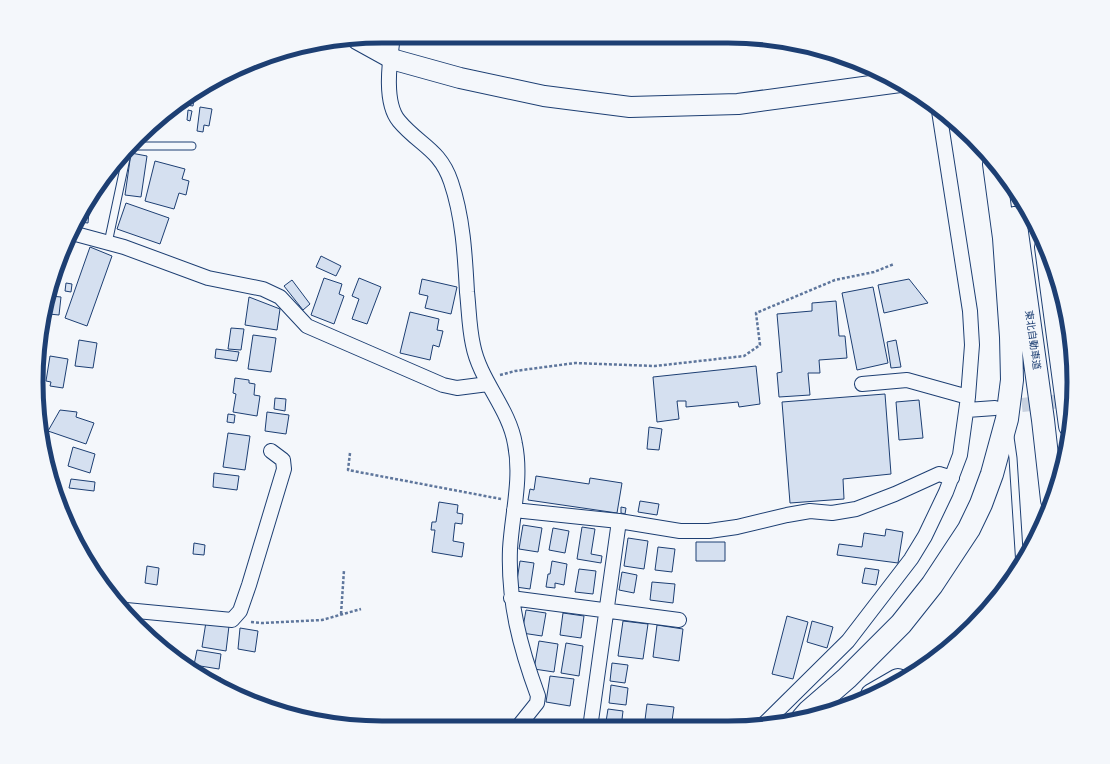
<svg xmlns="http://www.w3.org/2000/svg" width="1110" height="764" viewBox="0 0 1110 764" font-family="Helvetica,'Noto Sans JP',sans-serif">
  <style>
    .building { fill: #d5e0f0; stroke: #1d3f73 }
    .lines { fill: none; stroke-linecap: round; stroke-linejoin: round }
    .street-tunnel { stroke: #c9d2e0; stroke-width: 14; stroke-dasharray: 14 7; stroke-linecap: butt }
    .lane-casing { stroke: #1d3f73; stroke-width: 9 }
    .street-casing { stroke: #1d3f73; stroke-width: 16 }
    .secondary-casing { stroke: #1d3f73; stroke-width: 22 }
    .highway-casing { stroke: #1d3f73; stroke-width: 24 }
    .path { stroke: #5e769c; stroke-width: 2.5; stroke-dasharray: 3 2; stroke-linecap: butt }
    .lane { stroke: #f4f7fb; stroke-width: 7 }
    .street { stroke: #f4f7fb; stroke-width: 14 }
    .secondary { stroke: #f4f7fb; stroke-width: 20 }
    .highway { stroke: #f4f7fb; stroke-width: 22 }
    .labels { text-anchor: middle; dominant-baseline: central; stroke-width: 3; stroke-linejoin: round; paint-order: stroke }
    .street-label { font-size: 10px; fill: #1d3f73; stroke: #f4f7fb }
    .rim { fill: none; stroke: #1d3f73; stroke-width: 5 }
  </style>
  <rect width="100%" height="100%" fill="#f4f7fb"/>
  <path class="building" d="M 195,92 L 193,106 L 179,104 L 190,94 Z
    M 200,107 L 212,109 L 209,126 L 204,125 L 203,132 L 197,131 Z
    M 188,110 L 192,111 L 190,121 L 187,120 Z
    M 131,153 L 147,156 L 141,197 L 125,195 Z
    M 155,161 L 185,169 L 182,179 L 189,181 L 186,195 L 179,193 L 174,209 L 145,201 Z
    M 126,203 L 169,218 L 160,244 L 117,229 Z
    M 86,212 L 89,212 L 88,223 L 80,222 Z
    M 90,247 L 112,256 L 87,326 L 65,318 Z
    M 321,256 L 341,266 L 336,276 L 316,267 Z
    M 58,267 L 60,268 L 59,275 L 56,275 Z
    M 324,278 L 342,284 L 339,294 L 344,296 L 334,324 L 311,315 Z
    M 359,278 L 381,287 L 367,324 L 352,319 L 359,299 L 352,296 Z
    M 422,279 L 457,287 L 451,314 L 425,308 L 428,296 L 419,294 Z
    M 909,279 L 928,303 L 884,313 L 878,285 Z
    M 292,280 L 310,304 L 303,310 L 284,286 Z
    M 66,283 L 72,284 L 71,292 L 65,291 Z
    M 873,287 L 888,363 L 857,370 L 842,293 Z
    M 51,296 L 61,297 L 59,315 L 49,314 Z
    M 249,297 L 280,309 L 277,330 L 245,325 Z
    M 836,301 L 839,336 L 845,336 L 847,358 L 819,360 L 820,373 L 808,373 L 810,395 L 779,397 L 777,373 L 782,372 L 777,314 L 812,311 L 812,303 Z
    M 410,312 L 439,319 L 437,330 L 443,331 L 439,347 L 433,345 L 430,360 L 400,353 Z
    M 231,328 L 244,329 L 241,350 L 228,349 Z
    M 253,335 L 276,338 L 271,372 L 248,369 Z
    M 79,340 L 97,343 L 93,368 L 75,366 Z
    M 896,340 L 901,367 L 891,368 L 887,342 Z
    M 216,349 L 239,352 L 237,361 L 215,358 Z
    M 50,356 L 68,359 L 63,388 L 50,386 L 51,382 L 46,381 Z
    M 756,366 L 760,404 L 739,407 L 738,402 L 686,407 L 686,401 L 677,401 L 679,419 L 657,422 L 653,377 Z
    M 235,378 L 249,380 L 249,383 L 255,384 L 254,395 L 260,396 L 257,416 L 233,412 L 236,394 L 233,393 Z
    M 885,394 L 891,474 L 843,479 L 844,499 L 790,503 L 782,402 Z
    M 275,398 L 286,399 L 285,411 L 274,409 Z
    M 919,400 L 923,438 L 899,440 L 896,402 Z
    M 60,410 L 77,412 L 76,417 L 94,423 L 86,444 L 48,431 Z
    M 267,412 L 289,415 L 286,434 L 265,431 Z
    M 228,414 L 235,415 L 234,423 L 227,422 Z
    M 649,427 L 662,429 L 659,450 L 647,449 Z
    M 228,433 L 250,436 L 245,470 L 223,467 Z
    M 73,447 L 95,454 L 90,473 L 68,466 Z
    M 214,473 L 239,476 L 237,490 L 213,487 Z
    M 536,476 L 589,484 L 590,478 L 622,483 L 617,513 L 528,500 L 530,489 L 534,490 Z
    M 71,479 L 95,482 L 94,491 L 69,488 Z
    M 640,501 L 659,504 L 657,515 L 638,512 Z
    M 439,502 L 458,505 L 457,513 L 463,514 L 462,524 L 455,523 L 453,541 L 464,543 L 462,557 L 432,552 L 435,530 L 431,530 L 432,522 L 436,522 Z
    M 621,507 L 626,508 L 625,514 L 621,513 Z
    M 523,525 L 542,528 L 538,552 L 519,549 Z
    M 582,527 L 595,529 L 591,554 L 602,556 L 601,563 L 577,559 Z
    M 553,528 L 569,531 L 565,553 L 549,550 Z
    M 886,529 L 903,532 L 898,563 L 837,555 L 839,544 L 862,547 L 864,533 L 885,536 Z
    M 628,538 L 648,541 L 644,569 L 624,566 Z
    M 696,542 L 725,542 L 725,561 L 696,561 Z
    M 194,543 L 205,545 L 204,555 L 193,554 Z
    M 658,547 L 675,549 L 672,572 L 655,570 Z
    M 520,561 L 534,563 L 530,589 L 516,587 Z
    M 552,561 L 567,564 L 564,585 L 555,583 L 555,588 L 546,587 L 548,574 L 550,574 Z
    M 147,566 L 159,568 L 157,585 L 145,583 Z
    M 865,568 L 879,570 L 876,585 L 862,583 Z
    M 579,569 L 596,571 L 593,594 L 575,592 Z
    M 622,572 L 637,575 L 634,593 L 619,590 Z
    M 652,582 L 675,584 L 673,603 L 650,600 Z
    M 526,610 L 546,613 L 542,636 L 522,633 Z
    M 563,613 L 584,616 L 581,638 L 560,635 Z
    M 787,616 L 808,622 L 793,679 L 772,674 Z
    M 623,621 L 648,624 L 643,659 L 618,656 Z
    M 812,621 L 833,627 L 827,648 L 807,642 Z
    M 206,622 L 229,626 L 226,651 L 202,647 Z
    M 657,625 L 683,629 L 679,661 L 653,657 Z
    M 240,628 L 258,631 L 255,652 L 238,649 Z
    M 539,641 L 558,644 L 554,672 L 534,669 Z
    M 566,643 L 583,646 L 579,676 L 561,673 Z
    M 197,650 L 221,654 L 219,669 L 194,665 Z
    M 612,663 L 628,665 L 625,683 L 610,681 Z
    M 195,673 L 221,678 L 220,686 Z
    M 550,676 L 574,679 L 570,706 L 546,702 Z
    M 611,685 L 628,688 L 626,705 L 609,703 Z
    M 647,704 L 674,707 L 671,728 L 644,728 Z
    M 608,709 L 623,711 L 621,728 L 605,728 Z"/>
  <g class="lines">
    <path class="street-tunnel" d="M 1001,407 L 1072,400"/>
    <g class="lane-casing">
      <path id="lane" d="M 130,146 L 192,146
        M 108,243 L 128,149
        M 1010,437 L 1013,458 L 1020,566"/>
    </g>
    <g class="street-casing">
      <path id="street" d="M 393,36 C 390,59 383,102 399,121 C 419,145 440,149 451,182 C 463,217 465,256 467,292 C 469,310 469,327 473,345 C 480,381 509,408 515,444 C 522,479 512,514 510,549 C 508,602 520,647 538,696 L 537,703 L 517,728
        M 72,233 L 124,247 L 208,278 L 263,289 L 280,297 L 307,326 L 443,385 L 457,388 L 488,384
        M 862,384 L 907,380 L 968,397
        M 967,410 L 995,408
        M 514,510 L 619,521 L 680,531 L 709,531 L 737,527 L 787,515 L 810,511 L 832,513 L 856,509 L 895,494 L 939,474 L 952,478
        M 511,598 L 679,620
        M 126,610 L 232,620 L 240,611 L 249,585 L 284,469 L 283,460 L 271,451
        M 764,724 L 848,641 L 911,559 L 925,536 L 946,492 L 960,455 L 968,397 L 972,345 L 970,311 L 939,111
        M 590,728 L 619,521"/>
    </g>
    <g class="secondary-casing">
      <path id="secondary" d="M 357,39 L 395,60 L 460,78 L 544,96 L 630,107 L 738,104 L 900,82"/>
    </g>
    <g class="highway-casing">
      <path id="highway" d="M 1015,218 L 1043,420 L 1052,500
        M 1046,247 L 1070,426
        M 872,695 L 898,680
        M 802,719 L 809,711 L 847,678 L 901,624 L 932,585 L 969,529 L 981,504 L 992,474 L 1007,419 L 1012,380 L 1011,337 L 1004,238 L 994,164"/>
    </g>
    <path class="path" d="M 500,375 L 515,371 L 575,363 L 655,366 L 744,356 L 760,345 L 756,313 L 835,280 L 874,272 L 894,264
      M 350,453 L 348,470 L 501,499
      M 341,614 L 344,570
      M 251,622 L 262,623 L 322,620 L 361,609"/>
    <use href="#lane" class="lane"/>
    <use href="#street" class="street"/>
    <use href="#secondary" class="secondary"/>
    <use href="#highway" class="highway"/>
  </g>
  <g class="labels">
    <g class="street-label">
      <text transform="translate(1033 340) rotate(82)">東北自動車道</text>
    </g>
  </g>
  <path d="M0 0H1110V764H0ZM382 43H728A339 339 0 0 1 1067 382V382A339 339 0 0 1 728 721H382A339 339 0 0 1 43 382V382A339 339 0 0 1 382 43Z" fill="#f4f7fb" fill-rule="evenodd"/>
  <path class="rim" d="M382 43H728A339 339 0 0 1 1067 382V382A339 339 0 0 1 728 721H382A339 339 0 0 1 43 382V382A339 339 0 0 1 382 43Z"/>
</svg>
